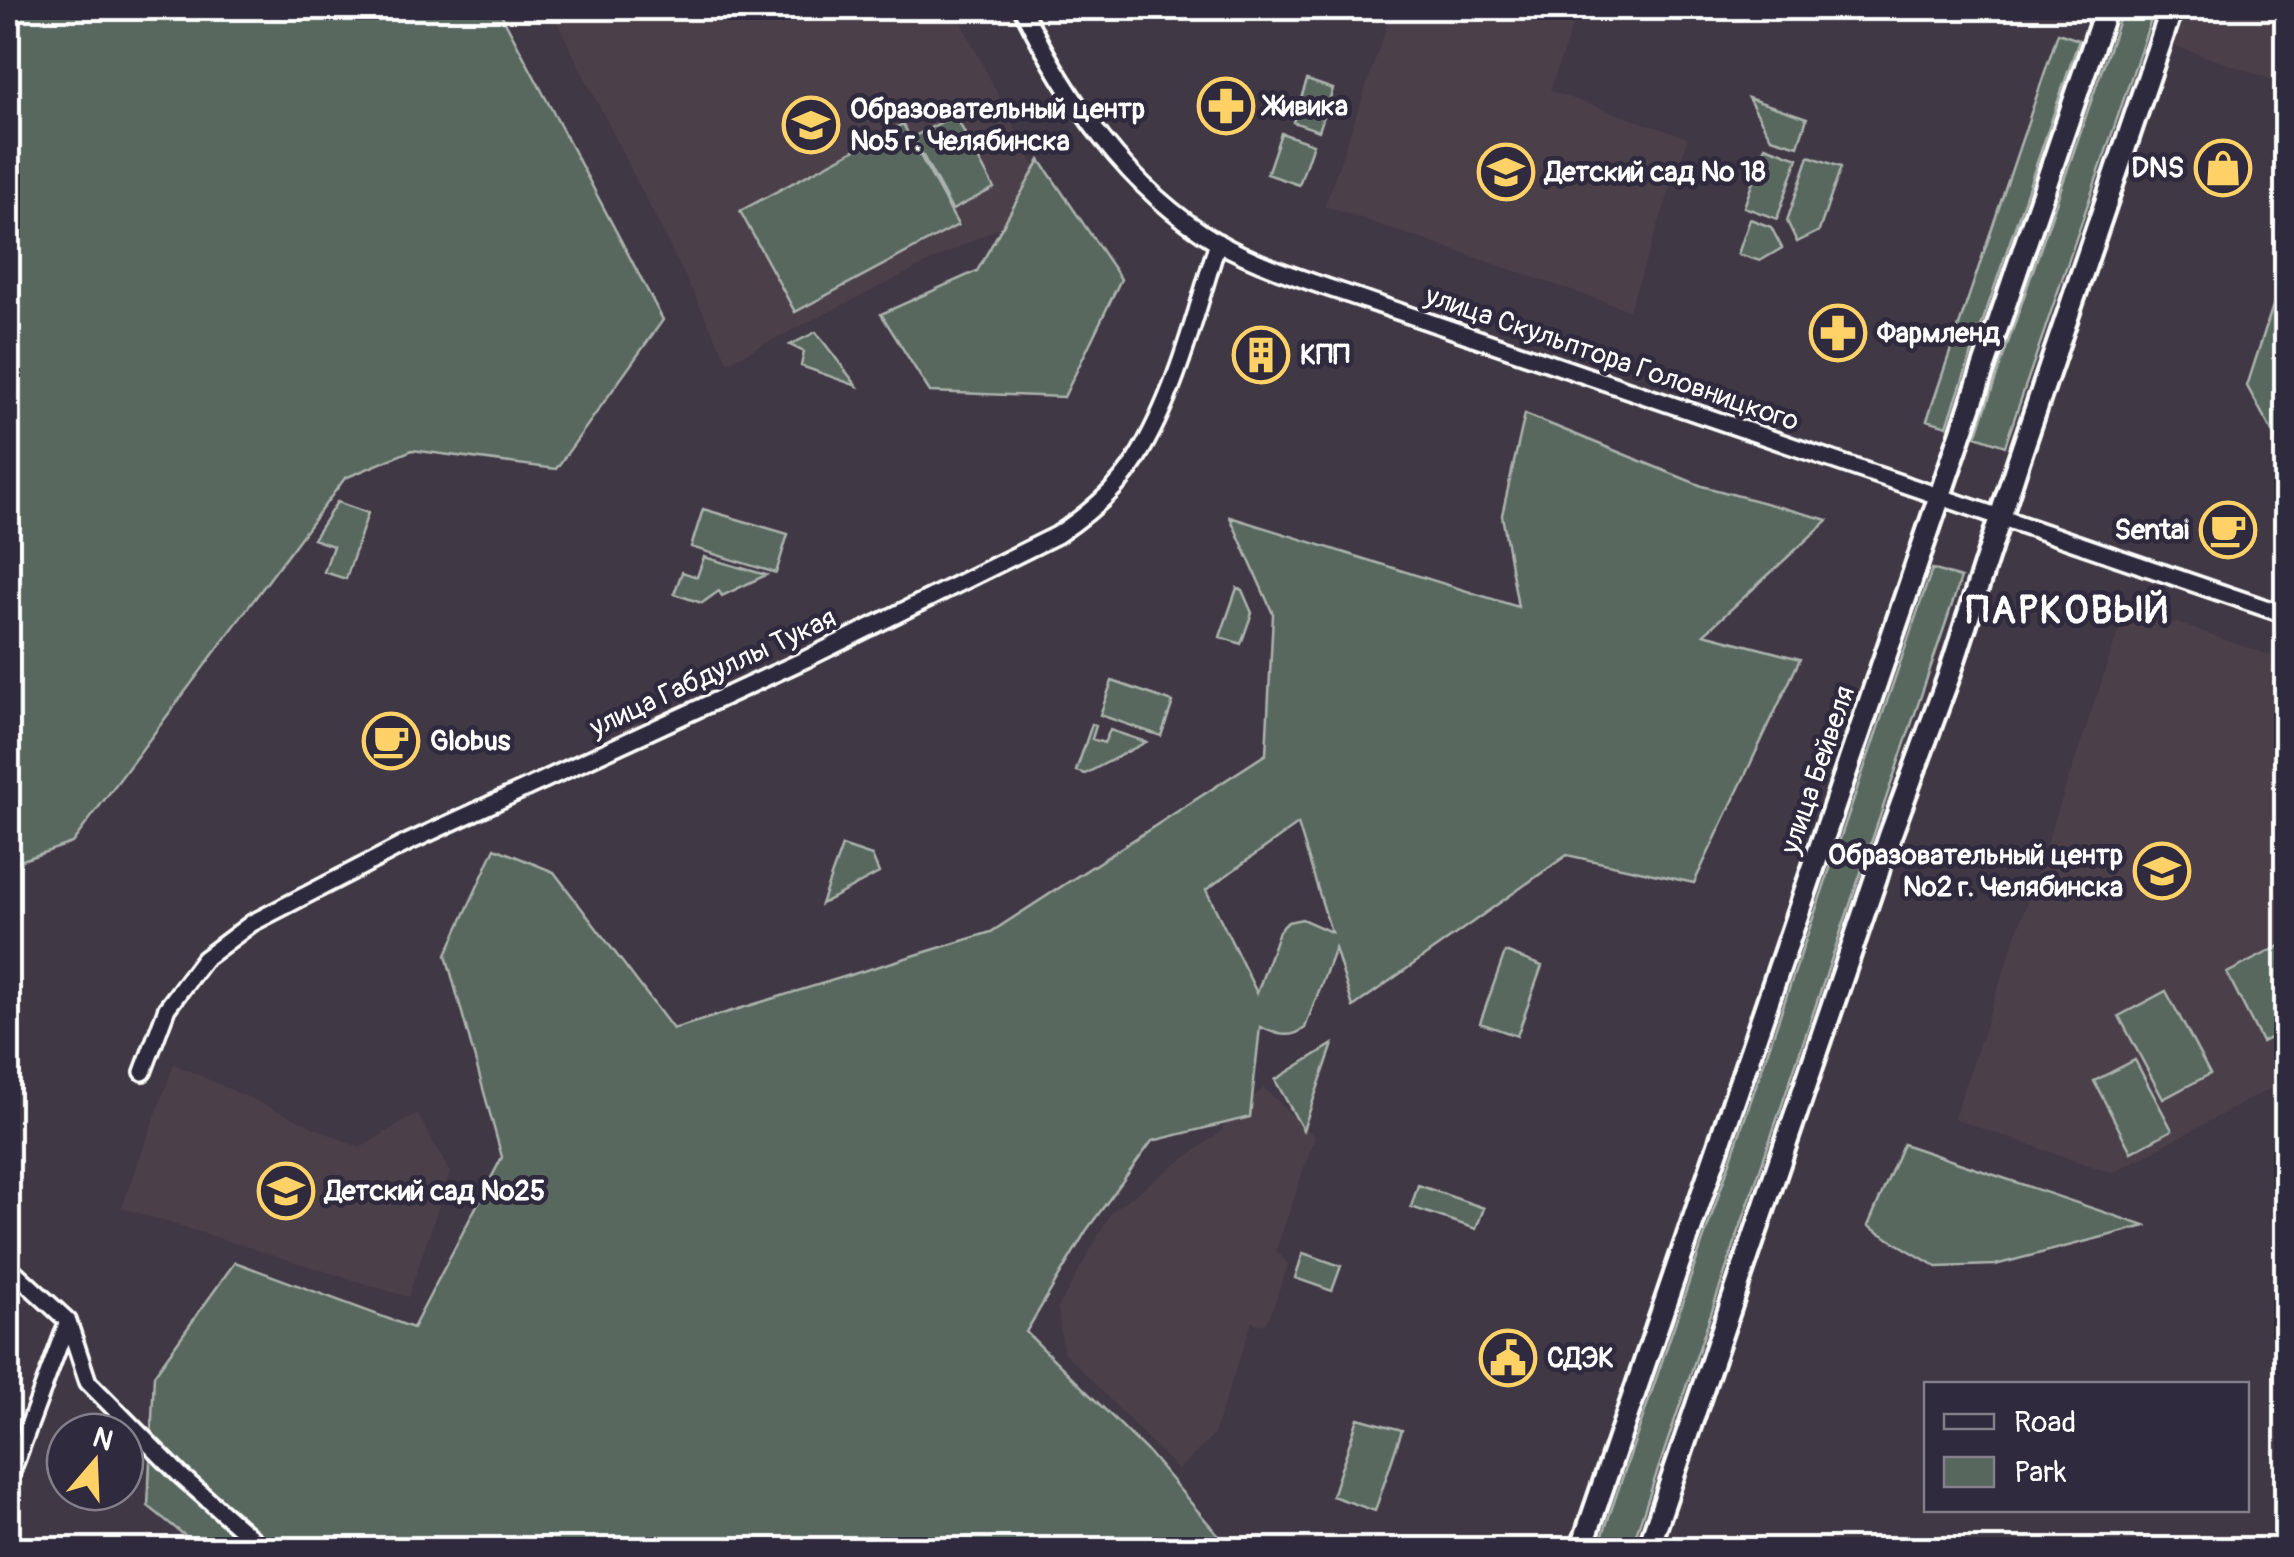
<svg xmlns="http://www.w3.org/2000/svg" width="2294" height="1557" viewBox="0 0 2294 1557" font-family="Pangolin,sans-serif">
  <style>
    .built { fill: #4c4149 }
    .green { fill: #58675e; stroke: #acb3ae; stroke-width: 2.5; fill-rule: evenodd }
    .lines { fill: none; stroke-linecap: round; stroke-linejoin: round }
    .street-casing { stroke: #fff; stroke-width: 22 }
    .secondary-casing { stroke: #fff; stroke-width: 28 }
    .street { stroke: #2f2a3d; stroke-width: 15 }
    .secondary { stroke: #2f2a3d; stroke-width: 20 }
    .labels { text-anchor: middle; dominant-baseline: central; stroke-width: 9; stroke-linejoin: round; paint-order: stroke }
    .poi-label { font-size: 28px; font-weight: bold; fill: #fff; stroke: #2f2a3d; text-anchor: start }
    .street-label { font-size: 28px; fill: #fff; stroke: #2f2a3d }
    .district-label { font-size: 38px; font-weight: bold; letter-spacing: 2.5px; fill: #fff; stroke: #2f2a3d }
  </style>
  <rect width="100%" height="100%" fill="#403844"/>
  <filter id="ink" filterUnits="userSpaceOnUse"><feTurbulence type="fractalNoise" baseFrequency=".01" numOctaves="2"/><feDisplacementMap in="SourceGraphic" scale="20" xChannelSelector="R" yChannelSelector="G"/><feConvolveMatrix kernelMatrix="1 2 1 2 8 2 1 2 1" color-interpolation-filters="sRGB"/></filter>
  <g filter="url(#ink)">
    <path class="built" d="M 550,8 L 954,8 L 1052,201 L 728,362 Z
      M 1393,8 L 1578,8 L 1550,91 L 1688,138 L 1629,310 L 1325,206 Z
      M 2189,8 L 2286,8 L 2286,84 L 2173,45 Z
      M 2127,606 L 2286,661 L 2286,1080 L 2112,1173 L 1954,1119 Z
      M 174,1064 L 360,1148 L 417,1113 L 450,1173 L 408,1297 L 122,1208 Z
      M 1264,1088 L 1315,1137 L 1276,1250 L 1288,1264 L 1270,1316 L 1263,1325 L 1252,1322 L 1213,1436 L 1178,1470 L 1063,1351 L 1058,1308 L 1112,1211 L 1222,1131 L 1225,1121 Z"/>
    <path class="green" d="M 8,8 L 498,8 L 663,320 L 556,469 L 412,450 L 345,478 L 72,843 L 8,865 Z
      M 2123,8 L 2155,8 L 2005,446 L 1976,436 Z
      M 2058,33 L 2079,40 L 1947,426 L 1927,420 Z
      M 1307,80 L 1333,89 L 1319,131 L 1293,122 Z
      M 1748,98 L 1807,118 L 1798,146 L 1771,138 Z
      M 955,115 L 994,188 L 952,210 L 913,137 Z
      M 903,124 L 958,225 L 795,312 L 740,211 Z
      M 1281,133 L 1313,144 L 1299,185 L 1267,174 Z
      M 1765,146 L 1798,158 L 1777,219 L 1744,207 Z
      M 1809,156 L 1841,167 L 1819,231 L 1797,242 L 1787,221 Z
      M 1040,160 L 1121,279 L 1064,397 L 930,392 L 881,314 L 977,271 Z
      M 1750,219 L 1771,227 L 1782,248 L 1760,261 L 1738,254 Z
      M 2278,290 L 2286,293 L 2286,450 L 2281,448 L 2247,386 Z
      M 816,332 L 857,386 L 801,366 L 804,352 L 790,345 Z
      M 1525,414 L 1702,486 L 1828,520 L 1704,634 L 1800,659 L 1694,883 L 1567,855 L 1353,1007 L 1335,948 L 1305,1028 C 1290,1040 1276,1034 1260,1027 L 1250,1117 L 1152,1141 L 1086,1231 L 1026,1332 L 1147,1451 L 1230,1549 L 203,1550 L 148,1506 L 154,1375 L 235,1262 L 413,1328 L 502,1157 L 446,955 L 495,848 L 554,872 L 673,1029 L 991,932 L 1266,754 L 1273,614 L 1230,517 L 1518,607 L 1502,515 ZM 1298,824 L 1331,932 L 1302,919 L 1288,922 L 1279,931 L 1257,993 L 1206,890 Z
      M 337,502 L 368,513 L 346,579 L 324,572 L 333,546 L 313,539 Z
      M 703,509 L 788,534 L 776,573 L 691,547 Z
      M 704,557 L 766,575 L 722,596 L 719,591 L 702,603 L 674,594 L 682,572 L 697,577 Z
      M 1932,569 L 1961,578 L 1631,1549 L 1598,1549 Z
      M 1237,588 L 1242,590 L 1252,613 L 1241,644 L 1220,637 Z
      M 1112,681 L 1173,702 L 1161,736 L 1100,715 Z
      M 1092,724 L 1096,726 L 1092,739 L 1104,743 L 1110,730 L 1146,742 L 1085,774 L 1076,771 Z
      M 842,846 L 872,856 L 879,873 L 821,904 Z
      M 2286,943 L 2286,1030 L 2262,1042 L 2227,973 Z
      M 1505,952 L 1542,966 L 1517,1036 L 1480,1023 Z
      M 2166,991 L 2210,1074 L 2163,1099 L 2119,1016 Z
      M 1333,1044 L 1303,1130 L 1275,1080 Z
      M 2135,1060 L 2172,1130 L 2131,1152 L 2094,1081 Z
      M 1903,1144 L 2145,1226 L 1995,1265 L 1937,1267 L 1868,1226 Z
      M 1418,1185 L 1484,1208 L 1476,1229 L 1411,1207 Z
      M 1303,1253 L 1341,1266 L 1332,1291 L 1295,1278 Z
      M 1358,1418 L 1402,1430 L 1375,1511 L 1332,1496 Z"/>
    <g class="lines">
      <g class="street-casing">
        <path id="street" d="M 1022,8 C 1067,99 1127,189 1217,242 C 1263,268 1318,284 1368,301 L 2286,615
          M 143,1072 L 167,1008 L 204,959 L 252,923 L 407,843 L 806,659 L 1057,535 C 1087,515 1116,491 1135,461 C 1176,395 1195,315 1218,242
          M 8,1266 L 68,1321 L 88,1382 L 180,1475 L 265,1550
          M 8,1482 L 68,1321"/>
      </g>
      <g class="secondary-casing">
        <path id="secondary" d="M 1581,1550 L 2106,8
          M 1648,1550 L 1890,836 L 1949,676 L 2018,462 L 2172,8"/>
      </g>
      <use href="#street" class="street"/>
      <use href="#secondary" class="secondary"/>
    </g>
  </g>
  <defs>
    <g id="pharmacy-ring" transform="scale(2.875)"><circle r="9.5" fill="#2f2a3d" stroke="#ffd166" stroke-width="1.5"/><path d="M-2-6h4v4h4v4h-4v4h-4v-4h-4v-4h4Z" fill="#ffd166"/></g>
    <g id="school-ring" transform="scale(2.875)"><circle r="9.5" fill="#2f2a3d" stroke="#ffd166" stroke-width="1.5"/><path d="M0-5L7-2L0 1L-7-2ZM-4 1L0 2.5L4 1V4Q0 6-4 4Z" fill="#ffd166"/></g>
    <g id="shop-ring" transform="scale(2.875)"><circle r="9.5" fill="#2f2a3d" stroke="#ffd166" stroke-width="1.5"/><path d="M-5-2.5h2.3a2.7 3.5 0 0 1 5.4 0H5L5.5 6h-11ZM-1.5-2.5h3a1.5 2.3 0 0 0-3 0Z" fill="#ffd166"/></g>
    <g id="building-ring" transform="scale(2.875)"><circle r="9.5" fill="#2f2a3d" stroke="#ffd166" stroke-width="1.5"/><path d="M-4-6H4V6H1V3H-1V6H-4ZM-2.5-4.3h1.7v1.8h-1.7ZM.8-4.3h1.7v1.8H.8ZM-2.5-1h1.7V.8h-1.7ZM.8-1h1.7V.8H.8Z" fill="#ffd166"/></g>
    <g id="cafe-ring" transform="scale(2.875)"><circle r="9.5" fill="#2f2a3d" stroke="#ffd166" stroke-width="1.5"/><path d="M-5.5-4.5H6V0H3Q3 3.5 0 3.5H-2.5Q-5.5 3.5-5.5 0ZM3-3.2v2h1.7v-2ZM-6 4.5H4V6H-6Z" fill="#ffd166"/></g>
    <g id="civic-ring" transform="scale(2.875)"><circle r="9.5" fill="#2f2a3d" stroke="#ffd166" stroke-width="1.5"/><path d="M-.6-6.5H3V-4.5H.6V-3L4-1V1h2V6H-6V1h2V-1L-.6-3ZM-1.2 2.5V6h2.4V2.5Z" fill="#ffd166"/></g>
  </defs>
  <g fill-rule="evenodd">
    <use href="#pharmacy-ring" x="1226" y="106"/>
    <use href="#school-ring" x="811" y="125"/>
    <use href="#shop-ring" x="2223" y="168"/>
    <use href="#school-ring" x="1506" y="172"/>
    <use href="#pharmacy-ring" x="1838" y="333"/>
    <use href="#building-ring" x="1261" y="355"/>
    <use href="#cafe-ring" x="2228" y="530"/>
    <use href="#cafe-ring" x="391" y="741"/>
    <use href="#school-ring" x="2162" y="871"/>
    <use href="#school-ring" x="286" y="1191"/>
    <use href="#civic-ring" x="1508" y="1358"/>
  </g>
  <g class="labels">
    <g class="poi-label">
      <text x="1265" y="106">Живика</text>
      <text x="850" y="109">Образовательный центр<tspan x="850" dy="32">№5 г. Челябинска</tspan></text>
      <text x="2184" y="168" text-anchor="end">DNS</text>
      <text x="1545" y="172">Детский сад № 18</text>
      <text x="1877" y="333">Фармленд</text>
      <text x="1300" y="355">КПП</text>
      <text x="2189" y="530" text-anchor="end">Sentai</text>
      <text x="430" y="741">Globus</text>
      <text x="2123" y="855" text-anchor="end">Образовательный центр<tspan x="2123" dy="32">№2 г. Челябинска</tspan></text>
      <text x="325" y="1191">Детский сад №25</text>
      <text x="1547" y="1358">СДЭК</text>
    </g>
    <g class="street-label">
      <text transform="translate(1612 359) rotate(19)">улица Скульптора Головницкого</text>
      <text transform="translate(713 673) rotate(-25)">улица Габдуллы Тукая</text>
      <text transform="translate(1818 770) rotate(-71)">улица Бейвеля</text>
    </g>
    <g class="district-label">
      <text x="2068" y="611">ПАРКОВЫЙ</text>
    </g>
  </g>
  <rect width="2294" height="1557" fill="none" stroke="#2f2a3d" stroke-width="40"/>
  <rect x="20" y="20" width="2254" height="1517" fill="none" stroke="#fff" stroke-width="4" filter="url(#ink)"/>
  <rect x="1924" y="1382" width="325" height="130" fill="#2f2a3d" stroke="#827f8b" stroke-width="2.5"/>
  <rect x="1944" y="1414" width="50" height="15" fill="#2f2a3d" stroke="#827f8b" stroke-width="2.5"/>
  <text x="2014" y="1432" font-size="30" fill="#ffffff">Road</text>
  <rect x="1944" y="1457" width="50" height="30" fill="#58675e" stroke="#827f8b" stroke-width="2.5"/>
  <text x="2014" y="1482" font-size="30" fill="#ffffff">Park</text>
  <g transform="translate(95 1462) rotate(19)"><circle r="48" fill="#2f2a3d" stroke="#827f8b" stroke-width="2.5"/>
  <path d="M0-8L18 38L0 25L-18 38Z" fill="#ffd166"/>
  <text y="-15" font-size="28" font-weight="bold" text-anchor="middle" fill="#ffffff">N</text>
  </g>
</svg>
